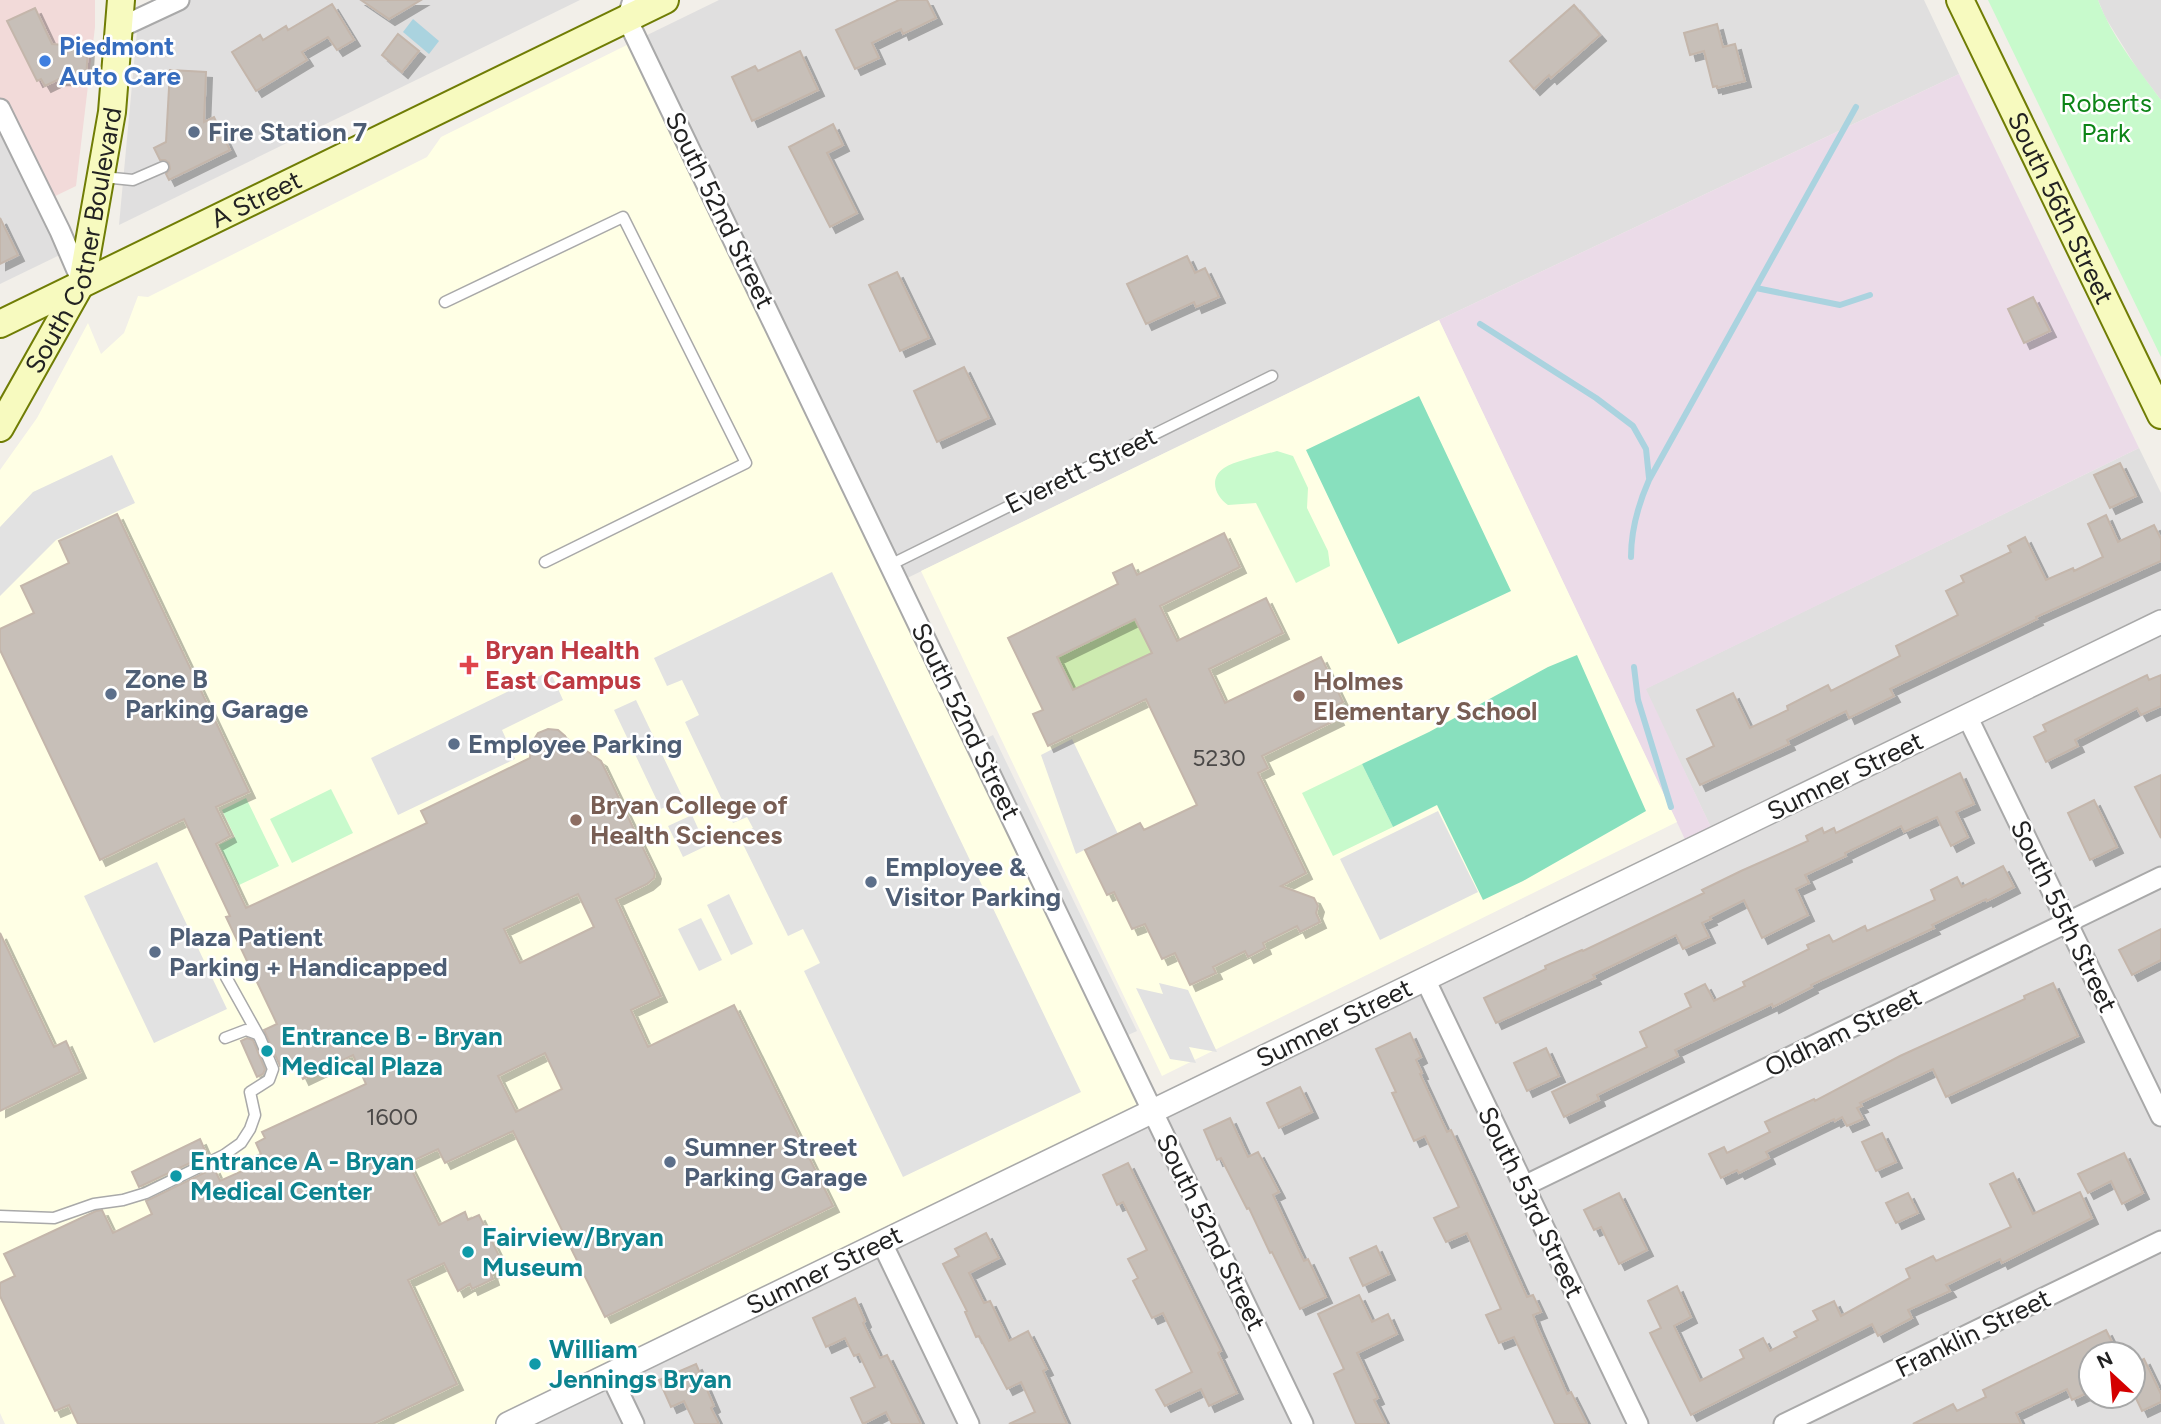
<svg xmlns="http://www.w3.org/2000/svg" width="2161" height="1424" viewBox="0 0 2161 1424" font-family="Figtree,sans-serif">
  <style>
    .residential { fill: #e0dfdf; fill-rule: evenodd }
    .commercial { fill: #f2dad9 }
    .industrial { fill: #ebdbe8 }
    .education { fill: #ffffe5 }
    .grass { fill: #cdebb0 }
    .park { fill: #c8facc }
    .pitch { fill: #88e0be }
    .parking { fill: #e2e2e2 }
    .water { fill: #aad3df }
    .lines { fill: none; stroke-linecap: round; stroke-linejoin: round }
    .stream { stroke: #aad3df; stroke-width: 6 }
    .building { fill: #c7bfb8; stroke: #c4b6ab; stroke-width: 2; fill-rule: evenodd; filter: url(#shadow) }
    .service-casing { stroke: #a9a9a9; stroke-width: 13 }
    .minor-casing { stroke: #a9a9a9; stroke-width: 23 }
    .tertiary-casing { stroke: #a9a9a9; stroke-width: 26 }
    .secondary-casing { stroke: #707d05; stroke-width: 30 }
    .service { stroke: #fff; stroke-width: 10 }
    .minor { stroke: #fff; stroke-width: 19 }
    .tertiary { stroke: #fff; stroke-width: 23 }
    .secondary { stroke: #f7fabf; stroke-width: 26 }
    .shop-dot { fill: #3f7fe0; stroke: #fff; stroke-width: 2.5 }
    .service-dot { fill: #5c6f8a; stroke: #fff; stroke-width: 2.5 }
    .health-dot { fill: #e0444e; stroke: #fff; stroke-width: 2.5 }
    .education-dot { fill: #8d6e63; stroke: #fff; stroke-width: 2.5 }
    .culture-dot { fill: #0f9aa8; stroke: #fff; stroke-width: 2.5 }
    .labels { text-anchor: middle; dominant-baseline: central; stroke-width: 5; stroke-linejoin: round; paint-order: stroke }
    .number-label { font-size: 23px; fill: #4b4948 }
    .shop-label { font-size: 26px; font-weight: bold; fill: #366cbe; stroke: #fff; text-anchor: start }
    .park-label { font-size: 26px; fill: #0c8416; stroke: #fff }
    .service-label { font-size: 26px; font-weight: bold; fill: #4e5e75; stroke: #fff; text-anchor: start }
    .street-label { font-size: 26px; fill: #222; stroke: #fff }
    .health-label { font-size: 26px; font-weight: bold; fill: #be3a42; stroke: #fff; text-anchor: start }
    .education-label { font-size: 26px; font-weight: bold; fill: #785e54; stroke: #fff; text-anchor: start }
    .culture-label { font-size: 26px; font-weight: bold; fill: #0d838f; stroke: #fff; text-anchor: start }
  </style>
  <defs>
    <filter id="shadow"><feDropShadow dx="6" dy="6" stdDeviation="0" flood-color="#0004"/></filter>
  </defs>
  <rect width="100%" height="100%" fill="#f2efe9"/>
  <path class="residential" d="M 179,0 L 580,0 L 119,225 L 138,20 Z
    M 719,0 L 1924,0 L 1959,74 L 1439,320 L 899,582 L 637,40 Z
    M 2098,0 L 2161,0 L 2161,100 L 2138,70 L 2105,17 Z
    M 0,109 L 68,251 L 0,284 Z
    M 2139,448 L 2161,493 L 2161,1424 L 508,1424 L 1716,838 L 1645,689 ZM 2091,1354 L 2133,1354 L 2133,1396 L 2091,1396 Z"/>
  <path class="commercial" d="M 0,0 L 95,0 L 95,27 L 76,186 L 45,201 L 0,109 Z"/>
  <path class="industrial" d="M 1959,74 L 2139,448 L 1646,689 L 1716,838 L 1690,850 L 1439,320 Z"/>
  <path class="education" d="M 637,40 L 1153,1111 L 508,1424 L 5,1424 L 0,1413 L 0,470 L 37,418 L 88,323 L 101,354 L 124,333 L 138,296 L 148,297 L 427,157 L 441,137 Z
    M 1439,320 L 1677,822 L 1162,1076 L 921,571 Z"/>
  <path class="grass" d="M 1135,619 L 1152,653 L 1073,690 L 1057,657 Z"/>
  <path class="park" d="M 1988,0 L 2098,0 C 2112,37 2138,69 2161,100 L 2161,357 Z
    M 1277,451 L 1293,456 L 1308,488 L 1307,508 L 1328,551 L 1330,566 L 1296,583 L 1256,503 L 1228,505 C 1216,497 1208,479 1224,468 C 1235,461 1263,455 1277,451 Z
    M 1362,764 L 1393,827 L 1333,856 L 1302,793 Z
    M 331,789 L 353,833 L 292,863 L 270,819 Z
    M 246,798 L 279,866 L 239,885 L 219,845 L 235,837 L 222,810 Z"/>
  <path class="pitch" d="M 1419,396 L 1511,591 L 1398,644 L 1306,450 Z
    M 1577,655 L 1646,811 L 1523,881 L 1483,900 L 1437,805 L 1393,827 L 1362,764 L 1429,732 L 1548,667 Z"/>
  <path class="parking" d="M 112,455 L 135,503 L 56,540 L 0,596 L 0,527 L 33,492 Z
    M 832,572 L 1081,1092 L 903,1177 L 804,971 L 820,963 L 803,929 L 788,936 L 739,836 L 753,828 L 747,817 L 733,823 L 685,722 L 699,715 L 682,680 L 667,686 L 654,658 Z
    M 550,671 L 563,700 L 502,730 L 515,759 L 398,815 L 371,758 Z
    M 636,700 L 683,798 L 661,809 L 614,710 Z
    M 993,735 L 1137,1031 L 1119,1039 L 976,743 Z
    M 1072,739 L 1118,834 L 1076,854 L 1041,755 Z
    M 1438,811 L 1478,892 L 1380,940 L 1340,859 Z
    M 692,815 L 706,846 L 683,857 L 668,826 Z
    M 157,862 L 227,1009 L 154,1043 L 84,896 Z
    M 729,894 L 753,944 L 731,955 L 707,905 Z
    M 701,918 L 722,960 L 699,971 L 678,929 Z
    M 1159,983 L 1188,990 L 1217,1052 L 1189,1047 L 1196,1063 L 1170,1059 L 1136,988 L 1163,994 Z"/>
  <path class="water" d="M 413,19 L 439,41 L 429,54 L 403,32 Z"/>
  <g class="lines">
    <path class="stream" d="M 1756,288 L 1840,305 L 1870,295
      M 1480,324 L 1596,398 L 1633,426 L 1646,449 L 1649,478
      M 1631,557 C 1631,529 1638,505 1649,480 L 1856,107
      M 1634,667 L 1638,700 L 1671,807"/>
  </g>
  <path class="building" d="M 361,0 L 421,0 L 389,19 Z
    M 899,0 L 927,0 L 936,18 L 903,34 L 901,29 L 872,43 L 879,58 L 855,69 L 836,30 Z
    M 332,4 L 354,40 L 337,50 L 328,37 L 302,52 L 307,60 L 256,91 L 232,52 L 260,35 L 263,40 L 286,26 L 288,30 Z
    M 1574,5 L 1600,35 L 1551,78 L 1549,75 L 1534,89 L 1510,61 Z
    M 35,8 L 52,44 L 88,47 L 86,80 L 59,79 L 45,86 L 41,79 L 37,81 L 7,21 Z
    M 1717,24 L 1723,47 L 1735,44 L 1745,81 L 1717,88 L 1717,86 L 1713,87 L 1704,51 L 1690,55 L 1684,33 Z
    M 398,34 L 419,51 L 402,72 L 382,55 Z
    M 800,51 L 818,90 L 752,121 L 732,77 L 755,66 L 758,71 Z
    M 170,70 L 206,72 L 204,122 L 214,117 L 230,150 L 169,180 L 166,174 L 170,169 L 169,163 L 165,160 L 160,160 L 154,148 L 166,142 Z
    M 833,124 L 843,145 L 827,153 L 857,213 L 830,227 L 789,147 Z
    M 0,218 L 18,255 L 0,264 Z
    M 1187,256 L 1195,273 L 1205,268 L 1219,297 L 1196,307 L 1194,302 L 1146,324 L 1127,284 Z
    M 897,272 L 929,338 L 900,351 L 869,285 Z
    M 2033,297 L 2050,331 L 2024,343 L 2008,309 Z
    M 964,367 L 989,418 L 937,442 L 914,391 Z
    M 2120,463 L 2136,496 L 2110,508 L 2094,475 Z
    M 117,514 L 249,792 L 216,807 L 230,836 L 216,844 L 246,908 L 427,823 L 421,811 L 530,758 L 531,744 L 538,733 L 548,729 L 558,730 L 565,736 L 571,746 L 585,750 L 601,761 L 655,873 L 654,878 L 647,884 L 616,899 L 661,996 L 631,1010 L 648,1047 L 734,1005 L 833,1206 L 605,1317 L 513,1131 L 445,1163 L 438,1149 L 408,1163 L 439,1225 L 465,1212 L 468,1220 L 479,1215 L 504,1266 L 491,1273 L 493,1279 L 472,1289 L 470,1284 L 458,1291 L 444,1263 L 408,1280 L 457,1384 L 373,1424 L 78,1424 L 69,1405 L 55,1411 L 0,1296 L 0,1283 L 15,1276 L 4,1254 L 96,1211 L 102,1210 L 113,1233 L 152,1214 L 146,1201 L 214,1168 L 220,1181 L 258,1164 L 254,1157 L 261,1154 L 256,1143 L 265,1138 L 262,1132 L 366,1084 L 353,1055 L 303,1079 L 294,1060 L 280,1066 L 264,1030 L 277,1024 L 226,917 L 230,916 L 184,819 L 100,860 L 0,650 L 0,629 L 34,613 L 21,586 L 69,563 L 59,541 ZM 578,894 L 594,927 L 520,963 L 504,929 ZM 545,1053 L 562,1089 L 516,1112 L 498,1076 Z
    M 2106,515 L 2118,542 L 2154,525 L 2161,539 L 2161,561 L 2036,617 L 2037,619 L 1890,689 L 1894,696 L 1849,718 L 1846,711 L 1787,740 L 1789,744 L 1700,785 L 1687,759 L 1714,746 L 1697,710 L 1733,693 L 1750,728 L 1788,710 L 1787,706 L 1828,685 L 1831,691 L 1900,656 L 1896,646 L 1958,615 L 1946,591 L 1964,582 L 1961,576 L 2011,552 L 2008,546 L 2025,537 L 2046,580 L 2073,568 L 2074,571 L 2103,557 L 2088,524 Z
    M 1224,533 L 1240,567 L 1160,606 L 1177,641 L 1266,598 L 1283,633 L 1209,669 L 1225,703 L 1321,657 L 1343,702 L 1332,708 L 1338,719 L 1262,756 L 1268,768 L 1258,773 L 1306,873 L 1281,886 L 1314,898 L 1318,906 L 1316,913 L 1320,922 L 1300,932 L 1297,926 L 1263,943 L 1265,948 L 1248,957 L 1245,951 L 1213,967 L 1216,973 L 1190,985 L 1175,953 L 1162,959 L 1145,924 L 1132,929 L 1114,892 L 1107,895 L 1085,850 L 1140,823 L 1144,830 L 1197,805 L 1146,699 L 1048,746 L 1033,714 L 1043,710 L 1008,638 L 1118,584 L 1113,573 L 1132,564 L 1137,575 ZM 1135,619 L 1152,653 L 1073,690 L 1057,657 Z
    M 2147,675 L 2149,680 L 2161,675 L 2161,706 L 2141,715 L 2137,708 L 2075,740 L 2078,746 L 2046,762 L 2034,737 L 2046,731 L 2043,725 Z
    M 1960,773 L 1974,804 L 1956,812 L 1968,837 L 1951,846 L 1937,817 L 1904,832 L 1901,826 L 1845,853 L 1846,856 L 1805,875 L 1809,883 L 1796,889 L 1808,915 L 1762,938 L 1744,900 L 1710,917 L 1711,919 L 1702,923 L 1709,937 L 1683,949 L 1676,935 L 1593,975 L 1595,978 L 1496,1023 L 1484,998 L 1546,969 L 1545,966 L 1582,950 L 1583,951 L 1704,893 L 1702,890 L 1741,871 L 1808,841 L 1806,836 L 1822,828 L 1824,833 L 1834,828 L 1836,833 Z
    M 2161,775 L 2161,838 L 2135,787 Z
    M 2094,800 L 2117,847 L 2090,860 L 2068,813 Z
    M 2003,866 L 2014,887 L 1987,901 L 1986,899 L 1932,925 L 1934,928 L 1811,985 L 1812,987 L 1773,1007 L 1772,1004 L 1675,1050 L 1678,1056 L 1597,1095 L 1599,1100 L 1564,1117 L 1552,1092 L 1647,1047 L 1640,1032 L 1691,1007 L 1685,994 L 1705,984 L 1714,1001 L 1745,986 L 1743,982 L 1809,949 L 1807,945 L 1829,935 L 1833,942 L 1865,926 L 1867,931 L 1935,900 L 1931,890 L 1957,877 L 1962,887 Z
    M 2161,929 L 2161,960 L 2132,975 L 2119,950 Z
    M 0,933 L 54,1047 L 66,1041 L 80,1072 L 0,1111 Z
    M 2053,983 L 2078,1036 L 1946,1097 L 1933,1069 L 1860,1103 L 1862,1106 L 1857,1108 L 1863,1119 L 1847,1126 L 1842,1117 L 1835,1121 L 1834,1119 L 1766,1152 L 1769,1158 L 1739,1173 L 1737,1170 L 1721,1178 L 1709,1154 L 1724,1147 L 1727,1153 L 1770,1132 L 1765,1122 L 1814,1099 L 1815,1101 L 1900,1056 L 2025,999 L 2024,996 Z
    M 1410,1033 L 1421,1057 L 1416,1060 L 1422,1073 L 1420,1074 L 1447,1132 L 1451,1130 L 1470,1171 L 1527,1297 L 1533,1295 L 1541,1312 L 1533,1315 L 1537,1326 L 1567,1394 L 1571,1392 L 1587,1424 L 1555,1424 L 1514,1337 L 1499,1343 L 1486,1315 L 1501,1309 L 1467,1233 L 1446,1242 L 1434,1218 L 1459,1207 L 1425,1136 L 1414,1141 L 1392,1093 L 1396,1092 L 1376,1049 Z
    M 247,1038 L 253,1040 L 265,1069 L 263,1074 L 257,1077 L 241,1041 Z
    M 1546,1048 L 1559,1076 L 1527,1091 L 1514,1063 Z
    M 1300,1087 L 1312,1112 L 1279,1128 L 1267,1103 Z
    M 1230,1118 L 1248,1157 L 1258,1152 L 1279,1192 L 1273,1195 L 1304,1261 L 1308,1259 L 1326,1297 L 1300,1309 L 1272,1252 L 1270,1253 L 1249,1208 L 1247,1209 L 1221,1158 L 1217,1160 L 1204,1130 Z
    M 1882,1133 L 1896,1162 L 1876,1171 L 1862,1142 Z
    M 200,1139 L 207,1155 L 139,1187 L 132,1172 Z
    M 2124,1153 L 2143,1193 L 2122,1204 L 2111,1181 L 2088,1193 L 2078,1174 Z
    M 1128,1163 L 1221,1351 L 1218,1353 L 1237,1393 L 1209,1406 L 1201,1389 L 1165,1406 L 1156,1390 L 1192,1372 L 1163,1313 L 1152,1318 L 1133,1281 L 1138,1278 L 1128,1259 L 1147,1250 L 1123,1202 L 1117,1205 L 1103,1175 Z
    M 2013,1173 L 2033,1214 L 2080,1192 L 2092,1218 L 2002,1263 L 2000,1259 L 1946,1285 L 1950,1291 L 1908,1310 L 1912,1318 L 1878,1336 L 1872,1324 L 1691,1415 L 1650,1333 L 1661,1328 L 1648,1301 L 1677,1286 L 1691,1317 L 1674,1326 L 1700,1381 L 1744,1358 L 1740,1350 L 1763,1338 L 1770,1351 L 1797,1337 L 1794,1332 L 1818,1320 L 1813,1311 L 1834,1301 L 1841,1316 L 1910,1278 L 1906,1269 L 1933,1256 L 1936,1261 L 2011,1227 L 1990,1184 Z
    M 1619,1193 L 1647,1250 L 1619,1264 L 1601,1227 L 1594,1230 L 1584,1210 Z
    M 1908,1193 L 1918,1213 L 1896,1223 L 1886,1203 Z
    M 986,1233 L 999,1258 L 969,1273 L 984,1303 L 990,1301 L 1009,1341 L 1028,1331 L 1047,1369 L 1043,1371 L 1067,1424 L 1009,1424 L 1035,1412 L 1021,1382 L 1007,1389 L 979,1336 L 976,1337 L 965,1312 L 967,1311 L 943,1264 L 959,1256 L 955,1249 Z
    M 1376,1246 L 1389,1274 L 1363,1286 L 1350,1258 Z
    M 1359,1295 L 1372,1322 L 1388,1314 L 1397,1334 L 1357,1353 L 1378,1398 L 1374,1400 L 1386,1424 L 1356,1424 L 1334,1374 L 1344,1369 L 1318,1314 Z
    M 855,1298 L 865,1321 L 863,1323 L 880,1358 L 887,1355 L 921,1424 L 892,1424 L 886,1412 L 863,1424 L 851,1398 L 875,1387 L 859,1354 L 854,1356 L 845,1338 L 826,1347 L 813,1318 Z
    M 2106,1330 L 2118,1354 L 2091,1354 L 2091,1391 L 2072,1400 L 2067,1389 L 2016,1413 L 2021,1424 L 1913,1424 L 1953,1404 L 1957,1411 L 1986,1397 L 1983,1390 Z
    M 2144,1359 L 2161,1394 L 2161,1402 L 2142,1411 L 2133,1392 L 2133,1365 Z
    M 696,1364 L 714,1406 L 711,1408 L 719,1424 L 695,1424 L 684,1401 L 671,1407 L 659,1380 Z"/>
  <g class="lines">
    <g class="service-casing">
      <path id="service" d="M 103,177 L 133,180 L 163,167
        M 445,302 L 623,217 L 746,463 L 545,562
        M 890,565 L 1272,376
        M 225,1038 L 246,1030 L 257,1034
        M 0,1216 L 54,1218 L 94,1204 L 123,1200 L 146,1193 L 224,1155 L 241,1143 L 250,1129 L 255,1115 L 250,1092 L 269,1080 L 273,1069 L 260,1038 L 226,977"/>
    </g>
    <g class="minor-casing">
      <path id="minor" d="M 633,0 L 627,19 L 1303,1424
        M 119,28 L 179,0
        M 0,109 L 60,231 L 82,282
        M 1967,716 L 2161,1116
        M 1425,979 L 1638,1424
        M 1524,1186 L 2161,877
        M 882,1243 L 969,1424
        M 610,1374 L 634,1424
        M 1784,1424 L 2161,1241"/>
    </g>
    <g class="tertiary-casing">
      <path id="tertiary" d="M 508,1424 L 2161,622"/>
    </g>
    <g class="secondary-casing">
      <g id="secondary">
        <path id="s1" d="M 1960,0 L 2161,415"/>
        <path id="s2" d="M 0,324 L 665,0"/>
        <path id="s3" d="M 0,428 L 82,282 L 112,112 L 121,0"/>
      </g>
    </g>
    <use href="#service" class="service"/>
    <use href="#minor" class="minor"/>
    <use href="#tertiary" class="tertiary"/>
    <use href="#secondary" class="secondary"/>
  </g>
  <circle class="shop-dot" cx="45" cy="61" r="7"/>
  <g class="service-dot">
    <circle cx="194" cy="132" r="7"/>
    <circle cx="111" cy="694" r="7"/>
    <circle cx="454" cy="744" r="7"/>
    <circle cx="871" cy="882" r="7"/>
    <circle cx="155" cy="952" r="7"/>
    <circle cx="670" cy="1162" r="7"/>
  </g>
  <path class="health-dot" d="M465.5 654.5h7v7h7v7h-7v7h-7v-7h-7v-7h7z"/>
  <g class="education-dot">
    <circle cx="1299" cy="696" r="7"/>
    <circle cx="576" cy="820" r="7"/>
  </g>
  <g class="culture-dot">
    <circle cx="267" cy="1051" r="7"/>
    <circle cx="176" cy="1176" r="7"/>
    <circle cx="468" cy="1252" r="7"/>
    <circle cx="535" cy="1364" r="7"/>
  </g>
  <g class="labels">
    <g class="number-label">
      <text x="1219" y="758">5230</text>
      <text x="392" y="1117">1600</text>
    </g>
    <g class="shop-label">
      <text x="59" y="46">Piedmont<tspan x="59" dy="30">Auto Care</tspan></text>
    </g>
    <g class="park-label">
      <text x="2106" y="103">Roberts<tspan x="2106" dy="30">Park</tspan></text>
    </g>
    <g class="service-label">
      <text x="208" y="132">Fire Station 7</text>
      <text x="125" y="679">Zone B<tspan x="125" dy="30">Parking Garage</tspan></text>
      <text x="468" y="744">Employee Parking</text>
      <text x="885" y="867">Employee &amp;<tspan x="885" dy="30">Visitor Parking</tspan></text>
      <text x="169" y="937">Plaza Patient<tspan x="169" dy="30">Parking + Handicapped</tspan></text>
      <text x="684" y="1147">Sumner Street<tspan x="684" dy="30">Parking Garage</tspan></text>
    </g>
    <g class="street-label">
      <text stroke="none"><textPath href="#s2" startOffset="285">A Street</textPath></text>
      <text stroke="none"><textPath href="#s1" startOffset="231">South 56th Street</textPath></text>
      <text transform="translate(720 210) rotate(64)">South 52nd Street</text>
      <text stroke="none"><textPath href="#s3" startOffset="205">South Cotner Boulevard</textPath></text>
      <text transform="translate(1081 470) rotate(-26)">Everett Street</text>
      <text transform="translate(966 721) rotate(64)">South 52nd Street</text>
      <text transform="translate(1845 776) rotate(-26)">Sumner Street</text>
      <text transform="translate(2064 916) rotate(64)">South 55th Street</text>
      <text transform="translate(1334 1023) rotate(-26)">Sumner Street</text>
      <text transform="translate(1843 1032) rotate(-26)">Oldham Street</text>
      <text transform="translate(1531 1202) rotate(64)">South 53rd Street</text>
      <text transform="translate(1211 1232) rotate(64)">South 52nd Street</text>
      <text transform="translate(824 1270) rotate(-26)">Sumner Street</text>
      <text transform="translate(1973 1333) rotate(-26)">Franklin Street</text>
    </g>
    <g class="health-label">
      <text x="485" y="650">Bryan Health<tspan x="485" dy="30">East Campus</tspan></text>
    </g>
    <g class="education-label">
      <text x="1313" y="681">Holmes<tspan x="1313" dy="30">Elementary School</tspan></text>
      <text x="590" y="805">Bryan College of<tspan x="590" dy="30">Health Sciences</tspan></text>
    </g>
    <g class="culture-label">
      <text x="281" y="1036">Entrance B - Bryan<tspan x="281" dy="30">Medical Plaza</tspan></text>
      <text x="190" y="1161">Entrance A - Bryan<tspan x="190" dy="30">Medical Center</tspan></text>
      <text x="482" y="1237">Fairview/Bryan<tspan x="482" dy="30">Museum</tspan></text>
      <text x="549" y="1349">William<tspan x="549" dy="30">Jennings Bryan</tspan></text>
    </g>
  </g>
  <g transform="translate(2112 1375) rotate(334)"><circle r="33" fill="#ffffff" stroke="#a7a7a7" stroke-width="2"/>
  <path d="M0-5L12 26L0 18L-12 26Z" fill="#d40000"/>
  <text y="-10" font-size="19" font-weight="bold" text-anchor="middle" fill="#222222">N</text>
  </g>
</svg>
